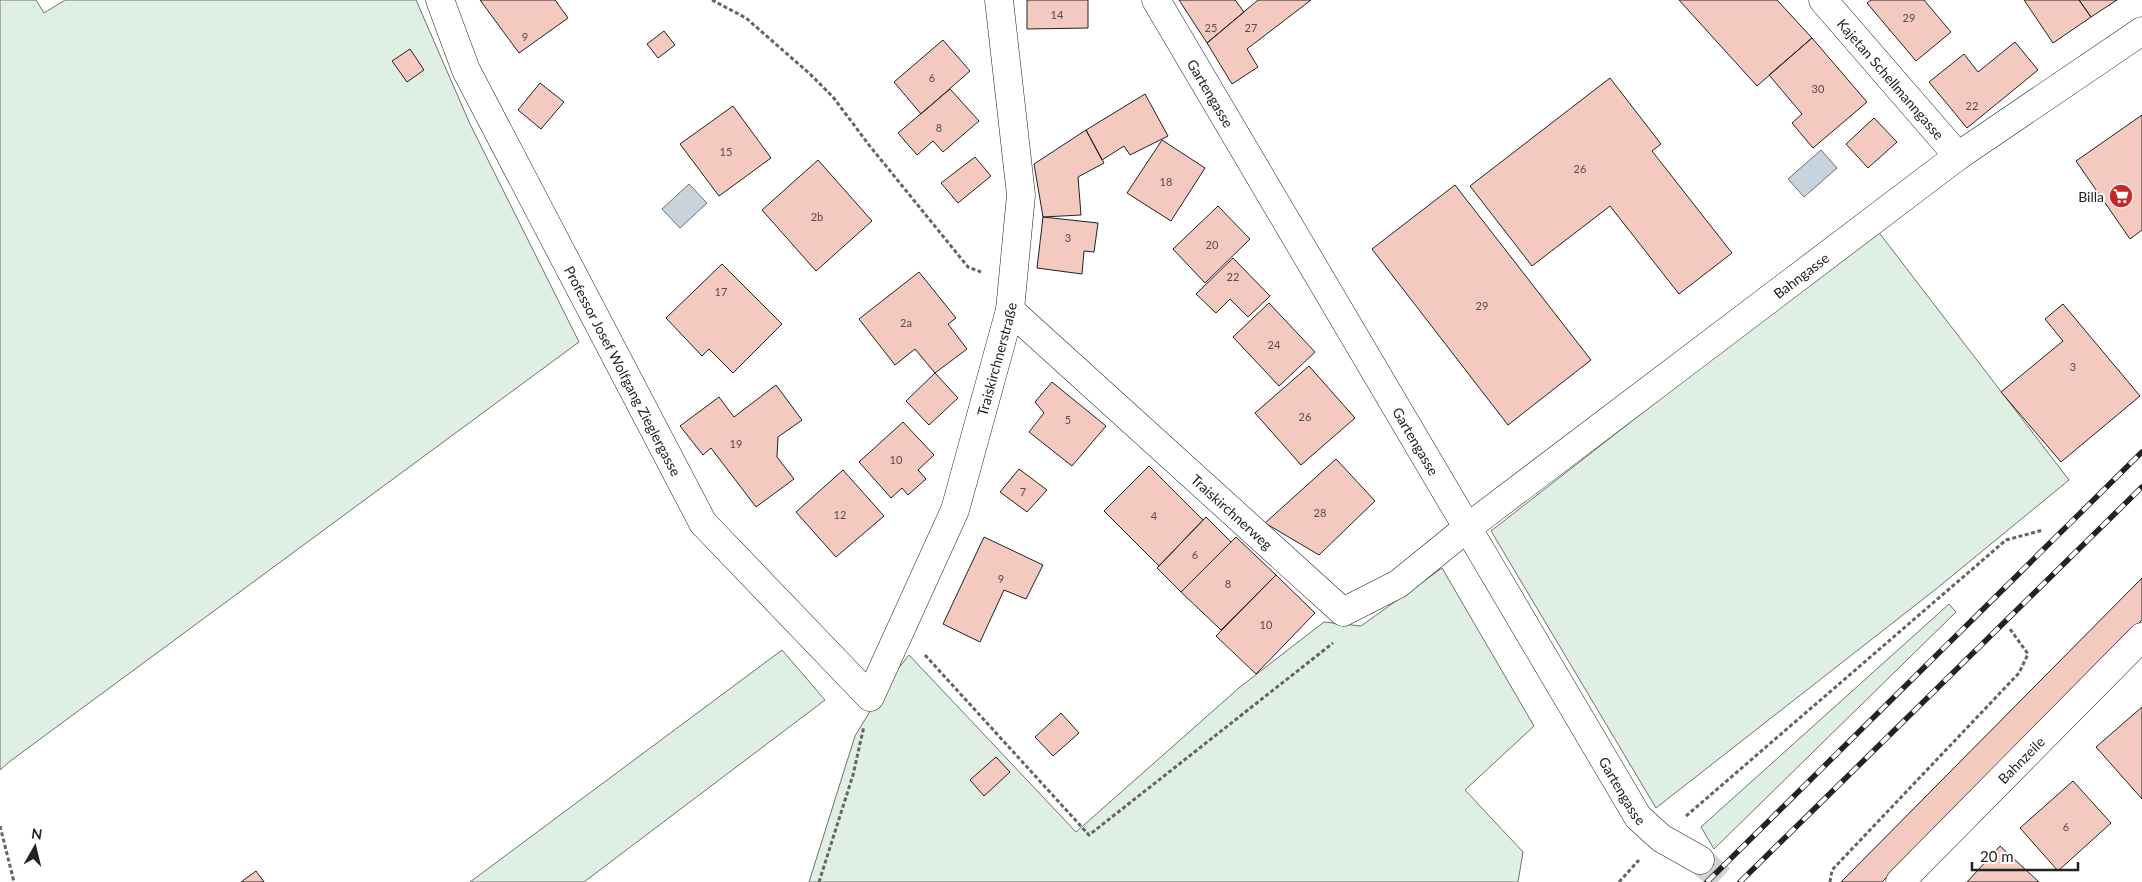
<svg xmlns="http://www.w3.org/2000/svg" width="2142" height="882" viewBox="0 0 2142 882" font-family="Lato,sans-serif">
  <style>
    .green { fill: #e0efe3; stroke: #6f6f6f }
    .water { fill: #c7d3dd; stroke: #6f6f6f }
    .building { fill: #f3c9c0; stroke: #222 }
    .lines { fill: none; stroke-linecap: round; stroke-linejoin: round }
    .street-tunnel { stroke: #d3d3d3; stroke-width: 28; stroke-dasharray: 28 14; stroke-linecap: butt }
    .street-casing { stroke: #222; stroke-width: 29 }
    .path { stroke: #646464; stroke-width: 3; stroke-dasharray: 4 2.5; stroke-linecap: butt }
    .street { stroke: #fff; stroke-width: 28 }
    .rail-casing { stroke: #222; stroke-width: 5.5 }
    .rail { stroke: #fff; stroke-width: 4; stroke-dasharray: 11; stroke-linecap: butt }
    .labels { text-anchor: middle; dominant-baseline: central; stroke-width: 4; stroke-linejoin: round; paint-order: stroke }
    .number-label { font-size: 11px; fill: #564c4a }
    .street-label { font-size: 14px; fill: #222; stroke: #fff }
    .poi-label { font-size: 14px; fill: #222; stroke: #fff; text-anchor: end }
  </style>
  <rect width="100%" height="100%" fill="#fff"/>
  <path class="green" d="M 0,0 L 36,0 L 44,13 L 65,0 L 416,0 L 470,124 L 579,342 L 9,762 L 0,770 Z
    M 1877,230 L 2069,480 L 1936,589 L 1656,808 L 1491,531 Z
    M 1442,568 L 1534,726 L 1465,790 L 1523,852 L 1518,882 L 809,882 L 855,736 L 889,680 L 909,655 L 1076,832 L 1240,687 L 1324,622 L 1361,626 Z
    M 1949,604 L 1956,612 L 1714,849 L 1701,827 Z
    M 782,650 L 825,700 L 584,882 L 470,882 Z"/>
  <path class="water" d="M 1821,150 L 1837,168 L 1804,197 L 1788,179 Z
    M 689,184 L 707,203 L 680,228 L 662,209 Z"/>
  <path class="building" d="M 480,0 L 555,0 L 568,18 L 519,53 Z
    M 1027,0 L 1088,0 L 1088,28 L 1027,29 Z
    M 1179,0 L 1235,0 L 1244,12 L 1207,43 Z
    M 1258,0 L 1311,0 L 1247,49 L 1258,67 L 1232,84 L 1207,43 Z
    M 1679,0 L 1777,0 L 1812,38 L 1757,86 Z
    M 1871,0 L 1924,0 L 1951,32 L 1916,61 L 1867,3 Z
    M 2024,0 L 2079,0 L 2091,17 L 2053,43 Z
    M 2079,0 L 2117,0 L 2091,17 Z
    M 664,31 L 675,45 L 658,58 L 647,44 Z
    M 1812,38 L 1867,102 L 1813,148 L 1792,123 L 1802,114 L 1769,75 Z
    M 943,40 L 970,71 L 921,114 L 894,82 Z
    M 2015,42 L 2038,70 L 1967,128 L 1929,82 L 1964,54 L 1978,72 Z
    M 410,49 L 424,70 L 407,82 L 392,61 Z
    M 1610,78 L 1661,144 L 1652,151 L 1732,253 L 1679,294 L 1610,206 L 1532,266 L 1470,186 Z
    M 540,83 L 564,102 L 541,129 L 518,110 Z
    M 950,89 L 979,121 L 943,152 L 933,141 L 917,155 L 898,133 Z
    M 1145,94 L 1168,136 L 1130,155 L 1124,146 L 1102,160 L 1086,130 Z
    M 733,106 L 771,158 L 719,196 L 680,144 Z
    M 2142,115 L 2142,230 L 2130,239 L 2076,161 Z
    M 1874,118 L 1897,142 L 1868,168 L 1846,144 Z
    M 1086,130 L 1104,163 L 1078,177 L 1081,215 L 1043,217 L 1034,164 Z
    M 1162,140 L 1205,168 L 1171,221 L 1127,193 Z
    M 975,157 L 991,176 L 958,203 L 941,183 Z
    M 818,160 L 872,221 L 816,271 L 762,210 Z
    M 1455,185 L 1591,360 L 1508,425 L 1372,249 Z
    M 1218,206 L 1250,239 L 1205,283 L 1173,249 Z
    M 1043,217 L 1098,223 L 1094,252 L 1084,251 L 1082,274 L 1037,268 Z
    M 1233,258 L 1270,296 L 1248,317 L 1230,299 L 1216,313 L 1196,294 Z
    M 722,264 L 782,324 L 733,373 L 709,349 L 702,356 L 666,318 Z
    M 919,272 L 956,318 L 948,324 L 967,349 L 935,373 L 915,349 L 895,365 L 859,319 Z
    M 1269,303 L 1315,352 L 1279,386 L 1233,337 Z
    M 2063,304 L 2140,396 L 2061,462 L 2001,392 L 2063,341 L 2045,319 Z
    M 1309,366 L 1355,418 L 1301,465 L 1255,413 Z
    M 935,373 L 958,398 L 929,425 L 906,401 Z
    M 1052,382 L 1106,426 L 1072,466 L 1029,432 L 1044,413 L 1035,402 Z
    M 776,385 L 802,420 L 778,437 L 777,457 L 794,479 L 756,507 L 711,448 L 703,455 L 680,426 L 719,397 L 734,417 Z
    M 903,422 L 934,455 L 918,470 L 926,479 L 908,495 L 902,488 L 891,498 L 859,462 Z
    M 1336,459 L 1375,501 L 1319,555 L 1265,523 Z
    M 1149,466 L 1203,520 L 1159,566 L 1104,511 Z
    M 1019,469 L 1047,490 L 1027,512 L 1000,492 Z
    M 843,470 L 884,516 L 836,557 L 796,512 Z
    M 1206,517 L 1231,542 L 1181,592 L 1157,568 Z
    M 984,537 L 1043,565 L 1026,599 L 1004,590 L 980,642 L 943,624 Z
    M 1236,537 L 1276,575 L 1221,630 L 1181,592 Z
    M 1276,575 L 1315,613 L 1256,674 L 1216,636 Z
    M 2142,578 L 2142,620 L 1882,882 L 1841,882 Z
    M 2142,707 L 2142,799 L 2096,747 Z
    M 1061,713 L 1079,733 L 1053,756 L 1035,737 Z
    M 996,757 L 1010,772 L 984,796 L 970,780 Z
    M 2073,781 L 2111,823 L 2058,871 L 2020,828 Z
    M 2000,846 L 2039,882 L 1967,882 Z
    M 256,871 L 264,882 L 241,882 Z"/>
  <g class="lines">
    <path class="street-tunnel" d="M 1700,860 L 1724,882"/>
    <g class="street-casing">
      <g id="street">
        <path id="s1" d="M 440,0 L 466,70 L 703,523 L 870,697 L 955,510 L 1010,310 L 1021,195 L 999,0"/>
        <path id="s2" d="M 1156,0 L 1638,817 L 1661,838 L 1700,860"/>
        <path id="s3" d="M 1823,0 L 1958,156"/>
        <path id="s4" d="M 1010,310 L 1343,612 L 1398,584 L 1467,528 L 1958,156 L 2142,31"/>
        <path id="s5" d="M 1900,882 L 2142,637"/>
      </g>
    </g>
    <path class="path" d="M 712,0 L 746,18 L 810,74 L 833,97 L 869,145 L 968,267 L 981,272
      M 925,655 L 1089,835 L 1333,643
      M 1686,816 L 2006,540 L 2043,530
      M 0,826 L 14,882
      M 819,882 L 853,775 L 864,726
      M 1619,882 L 1639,860
      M 1830,882 L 1832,870 L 2019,673 L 2028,654 L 2010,629"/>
    <use href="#street" class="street"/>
    <g class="rail-casing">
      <path id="rail" d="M 1707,882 L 2142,452
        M 1740,882 L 2142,487"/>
    </g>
    <use href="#rail" class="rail"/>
  </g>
  <defs>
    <g id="supermarket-disc" transform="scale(1.25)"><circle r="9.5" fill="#c62828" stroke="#fff"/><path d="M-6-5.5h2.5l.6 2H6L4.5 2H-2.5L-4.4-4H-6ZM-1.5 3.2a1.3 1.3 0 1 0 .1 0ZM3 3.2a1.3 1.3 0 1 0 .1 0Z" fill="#fff"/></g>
  </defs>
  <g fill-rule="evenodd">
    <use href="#supermarket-disc" x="2121" y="196"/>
  </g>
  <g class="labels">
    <g class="number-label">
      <text x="1057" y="14">14</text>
      <text x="1909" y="17">29</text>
      <text x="1211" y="27">25</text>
      <text x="1251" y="27">27</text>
      <text x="525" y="36">9</text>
      <text x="932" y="77">6</text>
      <text x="1818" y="88">30</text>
      <text x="1972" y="105">22</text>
      <text x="939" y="127">8</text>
      <text x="726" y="151">15</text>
      <text x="1580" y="168">26</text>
      <text x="1166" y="181">18</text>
      <text x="817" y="216">2b</text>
      <text x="1068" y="237">3</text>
      <text x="1212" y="244">20</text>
      <text x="1233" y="276">22</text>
      <text x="721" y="291">17</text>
      <text x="1482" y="305">29</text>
      <text x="906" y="322">2a</text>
      <text x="1274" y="344">24</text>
      <text x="2073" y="366">3</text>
      <text x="1305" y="416">26</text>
      <text x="1068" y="419">5</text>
      <text x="736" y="443">19</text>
      <text x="896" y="459">10</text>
      <text x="1023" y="491">7</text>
      <text x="1320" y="512">28</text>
      <text x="840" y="514">12</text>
      <text x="1154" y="515">4</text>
      <text x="1195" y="554">6</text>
      <text x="1001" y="578">9</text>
      <text x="1228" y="583">8</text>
      <text x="1266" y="624">10</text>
      <text x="2066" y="826">6</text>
    </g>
    <g class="street-label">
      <text stroke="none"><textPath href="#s3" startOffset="104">Kajetan Schellmanngasse</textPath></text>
      <text stroke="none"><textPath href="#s2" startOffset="108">Gartengasse</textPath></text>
      <text stroke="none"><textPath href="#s4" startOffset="1019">Bahngasse</textPath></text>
      <text stroke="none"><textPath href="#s1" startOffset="1189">Traiskirchnerstraße</textPath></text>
      <text stroke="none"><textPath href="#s1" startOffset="414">Professor Josef Wolfgang Zieglergasse</textPath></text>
      <text stroke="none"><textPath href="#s2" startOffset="512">Gartengasse</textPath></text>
      <text stroke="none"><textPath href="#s4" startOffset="300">Traiskirchnerweg</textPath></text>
      <text stroke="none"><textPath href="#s5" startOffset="172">Bahnzeile</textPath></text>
      <text stroke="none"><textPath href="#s2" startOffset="918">Gartengasse</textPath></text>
    </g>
    <g class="poi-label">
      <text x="2104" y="196">Billa</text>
    </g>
  </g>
  <g transform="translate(35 847) rotate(8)" stroke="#ffffff" stroke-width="4" paint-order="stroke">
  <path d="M0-4L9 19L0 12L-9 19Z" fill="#222222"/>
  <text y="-8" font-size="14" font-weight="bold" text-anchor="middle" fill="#222222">N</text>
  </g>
  <path d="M1972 862v8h106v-8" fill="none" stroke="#222222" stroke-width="2.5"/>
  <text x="1980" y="862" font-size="15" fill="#222222" stroke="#ffffff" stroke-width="4" paint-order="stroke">20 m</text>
</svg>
